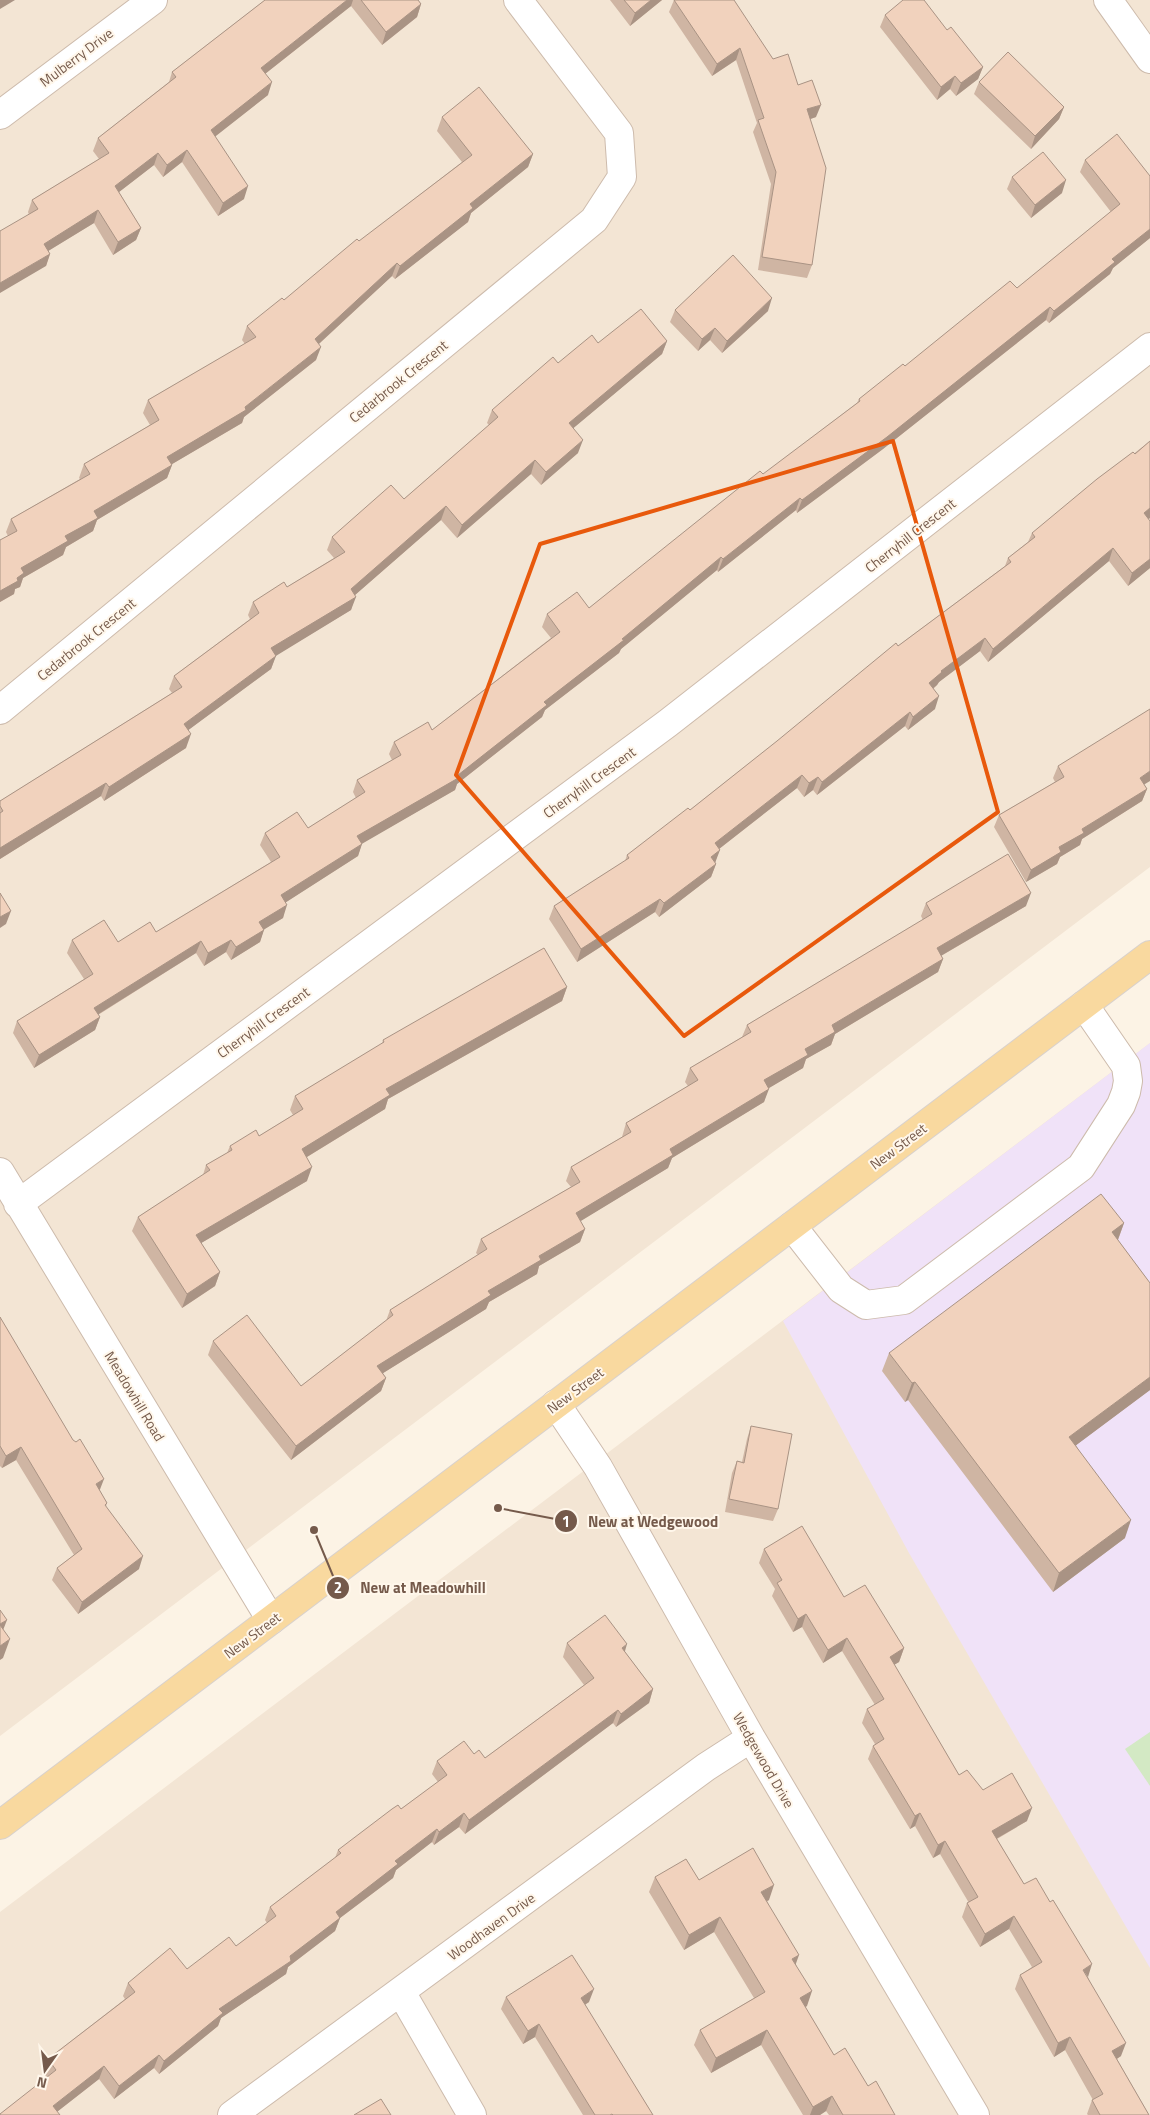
<svg xmlns="http://www.w3.org/2000/svg" width="1150" height="2115" viewBox="0 0 1150 2115" font-family="'Titillium Web',sans-serif">
  <style>
    .residential { fill: #f3e5d4 }
    .education { fill: #f0e2f8 }
    .green { fill: #d3e9c4 }
    .lines { fill: none; stroke-linecap: round; stroke-linejoin: round }
    .minor-casing { stroke: #cdbbac; stroke-width: 30 }
    .major-casing { stroke: #d8d1cd; stroke-width: 30 }
    .minor { stroke: #fff; stroke-width: 28 }
    .major { stroke: #f9d99f; stroke-width: 28 }
    .wall { fill: #cfb5a3 }
    .shaded-wall { fill: #a99384 }
    .building { fill: #f1d2bd; stroke: #a99384 }
    .marked { fill: none; stroke: #e8590c; stroke-width: 4; stroke-linejoin: round }
    .labels { text-anchor: middle; dominant-baseline: central; stroke-width: 4; stroke-linejoin: round; paint-order: stroke }
    .street-label { font-size: 14px; fill: #755a4b; stroke: #fff7eb }
    .leader { fill: none; stroke: #755a4b; stroke-width: 2 }
    .callout-dot { fill: #755a4b; stroke: #fff7eb; stroke-width: 2 }
    .mark-label { font-size: 15px; text-anchor: middle; font-weight: bold; fill: #fff }
    .callout-label { font-size: 15px; text-anchor: middle; font-weight: bold; fill: #755a4b; stroke: #fff7eb; stroke-width: 4; stroke-linejoin: round; paint-order: stroke }
  </style>
  <rect width="100%" height="100%" fill="#fcf3e5"/>
  <path class="residential" d="M 0,0 L 1150,0 L 1150,867 L 0,1736 Z
    M 1150,1043 L 1150,2115 L 0,2115 L 0,1912 Z"/>
  <path class="education" d="M 1150,1043 L 1150,1968 L 909,1553 L 783,1321 Z"/>
  <path class="green" d="M 1150,1732 L 1150,1786 L 1125,1749 Z"/>
  <g class="lines">
    <g class="minor-casing">
      <path id="minor" d="M 1108,0 L 1150,59
        M 0,115 L 153,0
        M 0,710 L 594,220 L 622,177 L 619,133 L 518,0
        M 0,1172 L 271,1620
        M 18,1204 L 668,723 L 1150,347
        M 792,1226 L 841,1289 L 866,1305 L 904,1300 L 1081,1167 L 1121,1105 L 1126,1092 L 1128,1081 L 1126,1066 L 1084,1005
        M 556,1404 L 598,1467 L 751,1738 L 975,2115
        M 401,1992 L 472,2115
        M 232,2115 L 706,1767 L 751,1738"/>
    </g>
    <g class="major-casing">
      <path id="major" d="M 0,1825 L 1150,955"/>
    </g>
    <use href="#minor" class="minor"/>
    <use href="#major" class="major"/>
  </g>
  <path class="wall" d="M 265,0 L 418,0 L 421,4 L 417,17 L 382,45 L 351,6 L 265,74 L 268,95 L 215,136 L 244,199 L 218,216 L 182,162 L 163,177 L 154,165 L 119,192 L 141,228 L 136,240 L 113,255 L 94,223 L 48,251 L 50,254 L 46,266 L 28,212 L 32,200 L 99,159 L 93,151 L 98,138 L 169,82 L 172,72 Z
    M 610,0 L 662,0 L 630,26 Z
    M 674,0 L 773,59 L 798,85 L 816,117 L 810,119 L 812,265 L 807,278 L 758,270 L 771,184 L 753,132 L 757,123 L 736,60 L 712,76 L 669,12 Z
    M 885,15 L 947,30 L 983,67 L 978,79 L 956,96 L 950,89 L 937,100 L 880,27 Z
    M 979,82 L 1064,107 L 1059,119 L 1031,149 L 974,94 Z
    M 442,117 L 533,154 L 528,167 L 471,213 L 468,222 L 395,279 L 392,276 L 319,344 L 316,360 L 244,417 L 242,423 L 172,464 L 172,465 L 167,478 L 97,520 L 93,531 L 66,547 L 63,555 L 23,578 L 20,587 L 15,589 L 14,594 L 0,602 L 0,540 L 8,536 L 6,532 L 11,519 L 80,479 L 79,478 L 84,464 L 150,425 L 143,413 L 148,400 L 245,344 L 242,340 L 247,326 L 284,300 L 462,162 L 437,131 Z
    M 1085,160 L 1150,176 L 1150,238 L 1113,268 L 1110,274 L 1049,323 L 1046,320 L 883,449 L 797,513 L 796,510 L 718,572 L 717,570 L 621,649 L 619,653 L 545,710 L 542,717 L 457,784 L 455,790 L 362,843 L 358,856 L 286,902 L 283,918 L 264,929 L 260,942 L 231,960 L 226,952 L 204,966 L 196,953 L 98,1015 L 100,1017 L 95,1030 L 34,1068 L 13,1033 L 17,1021 L 84,979 L 67,953 L 72,940 L 118,942 L 156,932 L 271,862 L 260,845 L 265,833 L 308,828 L 356,798 L 353,792 L 357,780 L 392,760 L 389,754 L 394,742 L 432,730 L 551,638 L 542,627 L 547,614 L 589,608 L 857,403 L 859,399 L 905,366 L 1017,288 L 1111,212 L 1080,172 Z
    M 1012,177 L 1062,193 L 1031,218 L 1007,189 Z
    M 675,310 L 768,311 L 722,353 L 710,340 L 698,351 L 670,322 Z
    M 667,341 L 662,354 L 573,428 L 578,453 L 541,485 L 531,474 L 457,538 L 441,520 L 355,595 L 351,610 L 276,655 L 271,669 L 188,730 L 186,748 L 104,801 L 101,796 L 0,859 L 0,801 L 172,693 L 169,689 L 174,676 L 250,619 L 248,615 L 253,602 L 287,587 L 334,558 L 327,550 L 332,537 L 404,499 L 489,425 L 487,423 L 492,410 L 558,363 L 598,343 Z
    M 1150,441 L 1150,518 L 1148,519 L 1150,521 L 1150,568 L 1128,586 L 1109,561 L 988,662 L 980,651 L 939,682 L 937,685 L 934,688 L 935,709 L 908,730 L 905,726 L 817,795 L 813,790 L 804,797 L 797,788 L 719,849 L 715,863 L 716,864 L 711,877 L 659,917 L 655,912 L 577,962 L 549,919 L 554,906 L 625,861 L 627,855 L 690,810 L 898,646 L 1005,566 L 1008,558 L 1028,542 L 1032,533 Z
    M 1058,766 L 1144,784 L 1147,789 L 1142,801 L 1082,839 L 1080,845 L 1060,857 L 1057,864 L 1026,882 L 994,827 L 999,815 L 1055,782 L 1053,778 Z
    M 926,903 L 1026,906 L 941,956 L 943,959 L 938,972 L 835,1034 L 831,1045 L 806,1059 L 803,1068 L 768,1088 L 764,1102 L 672,1158 L 668,1168 L 580,1221 L 585,1229 L 580,1242 L 539,1266 L 537,1274 L 489,1302 L 486,1309 L 383,1373 L 386,1378 L 381,1391 L 291,1460 L 208,1355 L 213,1341 L 301,1386 L 386,1321 L 390,1310 L 478,1255 L 476,1253 L 481,1239 L 571,1187 L 566,1181 L 571,1167 L 622,1137 L 626,1123 L 688,1086 L 685,1082 L 690,1068 L 742,1037 L 747,1025 L 923,920 L 921,916 Z
    M 567,987 L 562,1001 L 388,1099 L 385,1109 L 307,1157 L 307,1181 L 201,1243 L 220,1272 L 215,1286 L 182,1308 L 132,1231 L 138,1217 L 203,1175 L 206,1165 L 227,1153 L 230,1146 L 259,1136 L 293,1115 L 290,1110 L 295,1096 L 382,1044 L 383,1040 Z
    M 1124,1223 L 1118,1240 L 1150,1283 L 1150,1390 L 1076,1445 L 1125,1538 L 1053,1592 L 908,1400 L 905,1402 L 882,1371 L 889,1353 Z
    M 0,1317 L 107,1503 L 106,1507 L 139,1569 L 78,1614 L 52,1580 L 57,1568 L 74,1555 L 16,1460 L 2,1468 L 0,1466 Z
    M 751,1426 L 778,1509 L 773,1521 L 725,1512 L 732,1473 L 737,1461 L 742,1462 L 747,1439 Z
    M 764,1549 L 844,1597 L 904,1648 L 899,1662 L 894,1665 L 959,1775 L 983,1790 L 1027,1821 L 997,1839 L 1024,1884 L 1088,1977 L 1121,2056 L 1117,2059 L 1149,2115 L 1088,2115 L 1087,2114 L 1092,2100 L 1093,2100 L 1065,2050 L 1054,2057 L 1015,1989 L 1020,1975 L 1032,1967 L 1009,1929 L 980,1947 L 962,1917 L 967,1903 L 969,1903 L 940,1854 L 933,1858 L 915,1826 L 910,1829 L 868,1759 L 873,1746 L 875,1744 L 862,1723 L 867,1709 L 875,1705 L 842,1651 L 823,1663 L 802,1627 L 793,1632 L 772,1596 L 775,1589 L 759,1563 Z
    M 567,1643 L 625,1652 L 653,1689 L 649,1703 L 616,1727 L 613,1723 L 465,1834 L 459,1827 L 434,1845 L 432,1842 L 396,1870 L 393,1878 L 340,1918 L 335,1931 L 288,1967 L 286,1974 L 221,2018 L 218,2026 L 159,2074 L 154,2068 L 114,2099 L 99,2079 L 58,2111 L 0,2115 L 47,2078 L 43,2072 L 48,2059 L 125,1999 L 123,1996 L 128,1983 L 187,1969 L 236,1946 L 267,1923 L 265,1920 L 270,1907 L 335,1858 L 338,1850 L 401,1809 L 438,1782 L 432,1774 L 437,1761 L 474,1754 L 485,1758 L 584,1685 L 563,1657 Z
    M 655,1877 L 699,1880 L 769,1900 L 767,1901 L 796,1964 L 807,2006 L 805,2007 L 834,2055 L 868,2086 L 895,2115 L 829,2115 L 826,2111 L 820,2115 L 803,2115 L 761,2045 L 711,2073 L 694,2045 L 700,2030 L 754,1998 L 714,1932 L 684,1950 L 649,1892 Z
    M 506,1997 L 589,2002 L 585,2005 L 653,2115 L 583,2115 L 535,2037 L 523,2044 L 501,2009 Z"/>
  <path class="shaded-wall" d="M 0,0 L 15,0 L 0,9 Z
    M 347,0 L 353,0 L 351,6 L 256,81 L 261,68 Z
    M 651,0 L 662,0 L 630,26 L 635,13 Z
    M 421,4 L 417,17 L 382,45 L 386,32 Z
    M 740,48 L 736,60 L 712,76 L 717,64 Z
    M 983,67 L 978,79 L 956,96 L 961,83 Z
    M 955,76 L 950,89 L 937,100 L 941,87 Z
    M 272,82 L 268,95 L 207,143 L 211,130 Z
    M 821,105 L 816,117 L 802,122 L 807,109 Z
    M 1064,107 L 1059,119 L 1031,149 L 1035,136 Z
    M 187,150 L 182,162 L 163,177 L 167,165 Z
    M 158,153 L 154,165 L 110,199 L 115,186 Z
    M 533,154 L 528,167 L 471,213 L 468,222 L 395,279 L 400,266 L 470,204 Z
    M 1066,180 L 1062,193 L 1031,218 L 1035,205 Z
    M 248,186 L 244,199 L 218,216 L 223,203 Z
    M 98,210 L 94,223 L 40,256 L 44,244 Z
    M 141,228 L 136,240 L 113,255 L 118,242 Z
    M 1150,229 L 1150,238 L 1113,268 L 1110,274 L 1049,323 L 1054,311 L 1112,259 Z
    M 50,254 L 46,266 L 0,293 L 0,283 Z
    M 397,263 L 392,276 L 310,352 L 315,339 Z
    M 772,298 L 768,311 L 722,353 L 727,341 Z
    M 1050,307 L 1046,320 L 883,449 L 797,513 L 802,500 Z
    M 715,328 L 710,340 L 698,351 L 702,339 Z
    M 667,341 L 662,354 L 564,436 L 569,423 Z
    M 321,347 L 316,360 L 244,417 L 242,423 L 162,470 L 167,457 L 245,407 Z
    M 583,440 L 578,453 L 541,485 L 546,472 Z
    M 535,460 L 531,474 L 457,538 L 462,525 Z
    M 172,465 L 167,478 L 97,520 L 93,531 L 66,547 L 63,555 L 23,578 L 20,587 L 15,589 L 14,594 L 0,602 L 0,591 L 21,568 L 65,536 L 94,511 Z
    M 800,498 L 796,510 L 718,572 L 723,559 Z
    M 446,506 L 441,520 L 347,602 L 356,597 L 351,610 L 266,662 L 271,648 L 351,589 Z
    M 1150,508 L 1150,518 L 1139,527 L 1144,513 Z
    M 1113,548 L 1109,561 L 988,662 L 993,649 Z
    M 721,557 L 717,570 L 621,649 L 619,653 L 545,710 L 542,717 L 457,784 L 455,790 L 353,849 L 357,836 L 458,775 L 544,702 Z
    M 1150,559 L 1150,568 L 1128,586 L 1132,573 Z
    M 985,638 L 980,651 L 939,682 L 937,685 L 924,696 L 929,683 L 941,671 Z
    M 276,656 L 271,669 L 179,737 L 184,724 Z
    M 939,696 L 935,709 L 908,730 L 913,717 Z
    M 910,712 L 905,726 L 817,795 L 822,782 Z
    M 191,734 L 186,748 L 104,801 L 109,787 Z
    M 1150,771 L 1150,781 L 1135,790 L 1140,778 Z
    M 802,775 L 797,788 L 710,856 L 715,843 Z
    M 818,777 L 813,790 L 804,797 L 809,783 Z
    M 106,783 L 101,796 L 0,859 L 0,848 Z
    M 1147,789 L 1142,801 L 1082,839 L 1080,845 L 1060,857 L 1057,864 L 1026,882 L 1031,870 L 1082,829 Z
    M 362,844 L 358,856 L 277,908 L 281,895 Z
    M 720,850 L 715,863 L 711,857 Z
    M 716,864 L 711,877 L 659,917 L 664,903 Z
    M 1031,893 L 1026,906 L 932,961 L 937,948 Z
    M 660,899 L 655,912 L 577,962 L 581,949 Z
    M 287,905 L 283,918 L 255,935 L 259,922 Z
    M 11,911 L 6,924 L 0,928 L 0,917 Z
    M 264,930 L 260,942 L 231,960 L 236,947 Z
    M 231,940 L 226,952 L 204,966 L 208,953 Z
    M 201,941 L 196,953 L 89,1020 L 94,1008 Z
    M 943,959 L 938,972 L 835,1034 L 831,1045 L 806,1059 L 803,1068 L 759,1094 L 764,1080 L 805,1049 L 832,1025 Z
    M 567,987 L 562,1001 L 388,1099 L 385,1109 L 297,1163 L 302,1149 L 386,1089 Z
    M 100,1017 L 95,1030 L 34,1068 L 39,1055 Z
    M 769,1089 L 764,1102 L 672,1158 L 668,1168 L 571,1227 L 576,1213 L 670,1149 Z
    M 312,1167 L 307,1181 L 191,1249 L 196,1235 Z
    M 1124,1223 L 1117,1242 L 1112,1232 Z
    M 585,1229 L 580,1242 L 539,1266 L 537,1274 L 489,1302 L 486,1309 L 372,1380 L 377,1366 L 488,1291 L 539,1256 Z
    M 220,1272 L 215,1286 L 182,1308 L 187,1294 Z
    M 1150,1377 L 1150,1390 L 1063,1455 L 1069,1437 Z
    M 386,1378 L 381,1391 L 291,1460 L 296,1446 Z
    M 915,1382 L 908,1400 L 905,1402 L 912,1383 Z
    M 21,1447 L 16,1460 L 2,1468 L 6,1456 Z
    M 104,1479 L 99,1492 L 96,1484 Z
    M 1131,1520 L 1125,1538 L 1053,1592 L 1059,1573 Z
    M 143,1556 L 139,1569 L 78,1614 L 82,1602 Z
    M 806,1614 L 802,1627 L 793,1632 L 798,1619 Z
    M 7,1620 L 0,1638 L 0,1624 Z
    M 847,1638 L 842,1651 L 823,1663 L 828,1650 Z
    M 10,1639 L 3,1658 L 0,1660 L 0,1646 Z
    M 627,1644 L 623,1658 L 622,1648 Z
    M 904,1648 L 899,1662 L 885,1670 L 890,1657 Z
    M 653,1689 L 649,1703 L 616,1727 L 621,1714 Z
    M 618,1710 L 613,1723 L 465,1834 L 469,1820 Z
    M 1032,1808 L 1027,1821 L 987,1844 L 992,1831 Z
    M 464,1813 L 459,1827 L 434,1845 L 439,1832 Z
    M 920,1813 L 915,1826 L 910,1829 L 915,1816 Z
    M 437,1829 L 432,1842 L 396,1870 L 393,1878 L 340,1918 L 335,1931 L 288,1967 L 286,1974 L 221,2018 L 218,2026 L 159,2074 L 164,2061 L 219,2009 L 290,1956 L 336,1912 L 395,1861 Z
    M 945,1841 L 940,1854 L 933,1858 L 938,1845 Z
    M 774,1885 L 769,1900 L 756,1907 L 761,1892 Z
    M 1014,1916 L 1009,1929 L 980,1947 L 985,1934 Z
    M 720,1917 L 714,1932 L 684,1950 L 689,1935 Z
    M 799,1955 L 794,1969 L 792,1959 Z
    M 1092,1964 L 1088,1977 L 1083,1970 Z
    M 594,1989 L 589,2002 L 576,2010 L 581,1998 Z
    M 812,1991 L 807,2006 L 795,2013 L 800,1998 Z
    M 539,2024 L 535,2037 L 523,2044 L 528,2031 Z
    M 767,2030 L 761,2045 L 711,2073 L 716,2058 Z
    M 1070,2037 L 1065,2050 L 1054,2057 L 1058,2043 Z
    M 1126,2043 L 1121,2056 L 1107,2065 L 1112,2051 Z
    M 159,2055 L 154,2068 L 114,2099 L 119,2086 Z
    M 104,2066 L 99,2079 L 53,2115 L 53,2106 Z
    M 832,2096 L 826,2111 L 820,2115 L 810,2115 L 813,2107 Z"/>
  <path class="building" d="M 265,0 L 347,0 L 261,68 L 272,82 L 211,130 L 248,186 L 223,203 L 187,150 L 167,165 L 158,153 L 115,186 L 141,228 L 118,242 L 98,210 L 44,244 L 50,254 L 0,283 L 0,231 L 38,209 L 32,200 L 109,153 L 98,138 L 176,77 L 172,72 Z
    M 361,0 L 418,0 L 421,4 L 386,32 Z
    M 624,0 L 651,0 L 635,13 Z
    M 674,0 L 734,0 L 773,59 L 788,54 L 798,85 L 812,80 L 821,105 L 807,109 L 826,168 L 812,265 L 762,257 L 776,172 L 758,120 L 764,118 L 740,48 L 717,64 Z
    M 903,0 L 924,0 L 947,30 L 951,27 L 983,67 L 961,83 L 955,76 L 941,87 L 885,15 Z
    M 1008,52 L 1064,107 L 1035,136 L 979,82 Z
    M 479,87 L 533,154 L 470,204 L 473,208 L 400,266 L 397,263 L 315,339 L 321,347 L 245,407 L 246,410 L 167,457 L 172,465 L 94,511 L 98,518 L 65,536 L 68,541 L 21,568 L 24,573 L 17,578 L 18,581 L 0,591 L 0,540 L 17,531 L 11,519 L 90,474 L 84,464 L 159,420 L 148,400 L 256,337 L 247,326 L 282,298 L 284,300 L 357,239 L 359,241 L 472,155 L 442,117 Z
    M 1117,134 L 1150,176 L 1150,229 L 1112,259 L 1115,262 L 1054,311 L 1050,307 L 887,437 L 802,500 L 800,498 L 723,559 L 721,557 L 622,639 L 624,640 L 544,702 L 547,705 L 458,775 L 460,777 L 357,836 L 362,844 L 281,895 L 287,905 L 259,922 L 264,930 L 236,947 L 231,940 L 208,953 L 201,941 L 94,1008 L 100,1017 L 39,1055 L 17,1021 L 93,974 L 72,940 L 104,920 L 118,942 L 150,922 L 156,932 L 280,857 L 265,833 L 297,812 L 308,828 L 365,792 L 357,780 L 401,755 L 394,742 L 428,722 L 432,730 L 560,632 L 547,614 L 577,592 L 589,608 L 760,471 L 763,474 L 860,401 L 859,399 L 903,364 L 905,366 L 1010,281 L 1017,288 L 1120,204 L 1085,160 Z
    M 1043,152 L 1066,180 L 1035,205 L 1012,177 Z
    M 733,255 L 772,298 L 727,341 L 715,328 L 702,339 L 675,310 Z
    M 641,309 L 667,341 L 569,423 L 583,440 L 546,472 L 535,460 L 462,525 L 446,506 L 351,589 L 356,597 L 271,648 L 276,656 L 184,724 L 191,734 L 109,787 L 106,783 L 0,848 L 0,813 L 3,811 L 0,806 L 0,801 L 182,687 L 174,676 L 259,613 L 253,602 L 284,582 L 287,587 L 345,552 L 332,537 L 391,485 L 404,499 L 498,417 L 492,410 L 553,357 L 558,363 L 592,335 L 598,343 Z
    M 1150,441 L 1150,508 L 1144,513 L 1150,521 L 1150,559 L 1132,573 L 1113,548 L 993,649 L 985,638 L 941,671 L 942,672 L 929,683 L 939,696 L 913,717 L 910,712 L 822,782 L 818,777 L 809,783 L 802,775 L 715,843 L 720,850 L 711,857 L 716,864 L 664,903 L 660,899 L 581,949 L 554,906 L 629,858 L 627,855 L 688,808 L 690,810 L 777,741 L 896,643 L 898,646 L 1011,562 L 1008,558 L 1035,537 L 1032,533 L 1097,479 L 1133,452 L 1135,454 Z
    M 1150,709 L 1150,771 L 1140,778 L 1147,789 L 1082,829 L 1084,833 L 1059,847 L 1061,852 L 1031,870 L 999,815 L 1064,777 L 1058,766 Z
    M 1008,854 L 1031,893 L 937,948 L 943,959 L 832,1025 L 835,1032 L 805,1049 L 808,1055 L 764,1080 L 769,1089 L 670,1149 L 673,1155 L 576,1213 L 585,1229 L 539,1256 L 541,1260 L 488,1291 L 491,1295 L 377,1366 L 386,1378 L 296,1446 L 213,1341 L 247,1315 L 301,1386 L 393,1315 L 390,1310 L 487,1249 L 481,1239 L 580,1182 L 571,1167 L 631,1132 L 626,1123 L 698,1080 L 690,1068 L 751,1032 L 747,1025 L 932,914 L 926,903 Z
    M 0,893 L 11,911 L 0,917 Z
    M 544,948 L 567,987 L 386,1089 L 390,1095 L 302,1149 L 312,1167 L 196,1235 L 220,1272 L 187,1294 L 138,1217 L 210,1170 L 206,1165 L 232,1150 L 230,1146 L 256,1130 L 259,1136 L 303,1109 L 295,1096 L 384,1042 L 383,1040 Z
    M 1101,1194 L 1124,1223 L 1112,1232 L 1150,1283 L 1150,1377 L 1069,1437 L 1131,1520 L 1059,1573 L 915,1382 L 912,1383 L 889,1353 Z
    M 0,1317 L 73,1440 L 76,1442 L 80,1439 L 104,1479 L 96,1484 L 107,1503 L 105,1505 L 143,1556 L 82,1602 L 57,1568 L 82,1549 L 21,1447 L 6,1456 L 0,1446 Z
    M 751,1426 L 792,1434 L 778,1509 L 729,1499 L 737,1461 L 744,1463 Z
    M 802,1526 L 844,1597 L 865,1585 L 904,1648 L 890,1657 L 959,1775 L 967,1770 L 983,1790 L 1012,1773 L 1032,1808 L 992,1831 L 1024,1884 L 1036,1878 L 1050,1902 L 1053,1900 L 1092,1964 L 1083,1970 L 1126,2043 L 1112,2051 L 1149,2115 L 1100,2115 L 1092,2100 L 1103,2094 L 1070,2037 L 1058,2043 L 1020,1975 L 1042,1962 L 1014,1916 L 985,1934 L 967,1903 L 978,1897 L 945,1841 L 938,1845 L 920,1813 L 915,1816 L 873,1746 L 884,1739 L 867,1709 L 884,1699 L 847,1638 L 828,1650 L 806,1614 L 798,1619 L 777,1583 L 782,1580 L 764,1549 Z
    M 0,1610 L 7,1620 L 0,1624 Z
    M 605,1615 L 627,1644 L 622,1648 L 653,1689 L 621,1714 L 618,1710 L 469,1820 L 464,1813 L 439,1832 L 437,1829 L 395,1861 L 398,1864 L 336,1912 L 340,1918 L 290,1956 L 291,1961 L 219,2009 L 223,2013 L 164,2061 L 159,2055 L 119,2086 L 104,2066 L 53,2106 L 60,2115 L 0,2115 L 0,2114 L 56,2070 L 48,2059 L 135,1992 L 128,1983 L 170,1948 L 187,1969 L 229,1937 L 236,1946 L 276,1916 L 270,1907 L 341,1853 L 338,1850 L 392,1809 L 398,1805 L 401,1809 L 447,1775 L 437,1761 L 464,1741 L 474,1754 L 479,1750 L 485,1758 L 594,1678 L 567,1643 Z
    M 0,1625 L 10,1639 L 0,1646 Z
    M 753,1848 L 774,1885 L 761,1892 L 799,1955 L 792,1959 L 812,1991 L 800,1998 L 834,2055 L 845,2048 L 868,2086 L 876,2081 L 895,2115 L 843,2115 L 832,2096 L 813,2107 L 767,2030 L 716,2058 L 700,2030 L 765,1992 L 720,1917 L 689,1935 L 655,1877 L 686,1859 L 699,1880 Z
    M 572,1955 L 594,1989 L 581,1998 L 653,2115 L 613,2115 L 612,2114 L 610,2115 L 595,2115 L 539,2024 L 528,2031 L 506,1997 Z
    M 381,2099 L 391,2115 L 354,2115 Z"/>
  <path class="marked" d="M 893,441 L 998,812 L 684,1036 L 456,775 L 540,544 Z"/>
  <g class="labels">
    <g class="street-label">
      <text transform="translate(76 57) rotate(-37)">Mulberry Drive</text>
      <text transform="translate(398 381) rotate(-39)">Cedarbrook Crescent</text>
      <text transform="translate(910 535) rotate(-38)">Cherryhill Crescent</text>
      <text transform="translate(86 639) rotate(-39)">Cedarbrook Crescent</text>
      <text transform="translate(589 782) rotate(-36)">Cherryhill Crescent</text>
      <text transform="translate(263 1022) rotate(-36)">Cherryhill Crescent</text>
      <text transform="translate(898 1146) rotate(-37)">New Street</text>
      <text transform="translate(575 1390) rotate(-37)">New Street</text>
      <text transform="translate(135 1396) rotate(59)">Meadowhill Road</text>
      <text transform="translate(252 1635) rotate(-37)">New Street</text>
      <text transform="translate(764 1760) rotate(60)">Wedgewood Drive</text>
      <text transform="translate(491 1926) rotate(-36)">Woodhaven Drive</text>
    </g>
  </g>
  <path class="leader" d="M498 1508L566 1521M314 1530L338 1588"/>
  <g class="callout-dot">
    <circle cx="498" cy="1508" r="5"/>
    <circle cx="314" cy="1530" r="5"/>
    <circle cx="566" cy="1521" r="12"/>
    <circle cx="338" cy="1588" r="12"/>
  </g>
  <g class="mark-label">
    <text x="566" y="1527">1</text>
    <text x="338" y="1593">2</text>
  </g>
  <g class="callout-label">
    <text x="653" y="1527">New at Wedgewood</text>
    <text x="423" y="1593">New at Meadowhill</text>
  </g>
  <g transform="translate(45 2070) rotate(194)" stroke="#fff7eb" stroke-width="4" paint-order="stroke">
  <path d="M0-4L9 19L0 12L-9 19Z" fill="#755a4b"/>
  <text y="-8" font-size="14" font-weight="bold" text-anchor="middle" fill="#755a4b">N</text>
  </g>
</svg>
